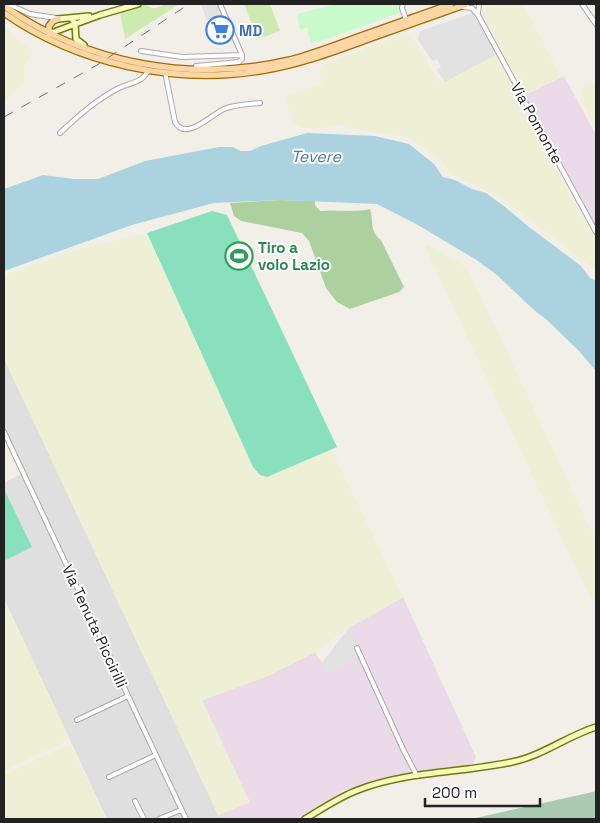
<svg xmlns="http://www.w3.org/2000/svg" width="600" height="823" viewBox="0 0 600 823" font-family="'Space Grotesk',sans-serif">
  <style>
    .residential { fill: #e0dfdf }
    .industrial { fill: #ebdbe8 }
    .farmland { fill: #eef0d5 }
    .grass { fill: #cdebb0 }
    .forest { fill: #add19e }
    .cemetery { fill: #aacbaf }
    .park { fill: #c8facc }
    .pitch { fill: #88e0be }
    .parking { fill: #e2e2e2 }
    .water { fill: #aad3df }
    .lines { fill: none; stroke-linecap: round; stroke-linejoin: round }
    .street-casing { stroke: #a9a9a9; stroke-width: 6 }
    .secondary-casing { stroke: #707d05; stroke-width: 8 }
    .primary-casing { stroke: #a06b00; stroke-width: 8 }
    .street { stroke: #fff; stroke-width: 4 }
    .secondary { stroke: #f7fabf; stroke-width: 5 }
    .primary { stroke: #fcd6a4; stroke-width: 5.5 }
    .rail { stroke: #707070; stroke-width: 1; stroke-dasharray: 10 10; stroke-linecap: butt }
    .labels { text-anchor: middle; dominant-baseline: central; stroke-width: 4; stroke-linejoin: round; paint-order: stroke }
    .shop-label { font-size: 15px; font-weight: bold; fill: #366cbe; stroke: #fff; text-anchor: start }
    .street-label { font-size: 15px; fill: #222; stroke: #fff }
    .leisure-label { font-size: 15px; font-weight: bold; fill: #27864d; stroke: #fff; text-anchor: start }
    .water-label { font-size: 16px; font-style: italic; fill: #4a7aab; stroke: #fff }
  </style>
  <rect width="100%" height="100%" fill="#f2efe9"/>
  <path class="residential" d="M 4,358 L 72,500 L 220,819 L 107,819 L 4,599 L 4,483 L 23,473 L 4,432 Z"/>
  <path class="industrial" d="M 564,76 L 596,135 L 596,228 L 525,95 Z
    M 403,597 L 476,757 L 473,763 L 470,765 L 388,777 L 343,791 L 297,819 L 220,819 L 218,815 L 249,802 L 202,700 L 268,676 L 315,652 L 322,663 L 349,628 Z"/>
  <path class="farmland" d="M 496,4 L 523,4 L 558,71 L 558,78 L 529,93 L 525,92 L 483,16 L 483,12 L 486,8 Z
    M 4,27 L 33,52 L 24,68 L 25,83 L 4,101 Z
    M 403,34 L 413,39 L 439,81 L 445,82 L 495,55 L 556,171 L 596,240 L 596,269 L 574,255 L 565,246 L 501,198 L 449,173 L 443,163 L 420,144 L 407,137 L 358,130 L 339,125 L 315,129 L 300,127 L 294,123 L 285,99 L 287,95 L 322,84 L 319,71 L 322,65 Z
    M 596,82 L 596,128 L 581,99 L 581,92 L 584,86 Z
    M 147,233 L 254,467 L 267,477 L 331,449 L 403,597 L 349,628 L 315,652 L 268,676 L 202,700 L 250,802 L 218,815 L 4,359 L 4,275 L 70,251 Z
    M 426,245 L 429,245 L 467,267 L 596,541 L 596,598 L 594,599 L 591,599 L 537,486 L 426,249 Z
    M 4,599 L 69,737 L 66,741 L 4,771 Z
    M 70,744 L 107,819 L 4,819 L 4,775 Z"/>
  <path class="grass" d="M 165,4 L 178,5 L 125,39 L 120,12 C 126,10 134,6 141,5 C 153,4 148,13 165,4 Z
    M 244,4 L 270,4 L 280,31 L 258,39 Z"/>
  <path class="forest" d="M 281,200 L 315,201 L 315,205 L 320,211 C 337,209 353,213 370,209 C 374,221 369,231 381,240 L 404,287 L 399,292 L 350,309 L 337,302 L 326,288 L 309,241 L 302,233 L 241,221 L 234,216 L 230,203 Z"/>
  <path class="cemetery" d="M 596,791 L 596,819 L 471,819 L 593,792 Z"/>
  <path class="park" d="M 337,4 L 400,4 L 402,12 L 321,41 L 311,43 L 307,28 L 300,29 L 297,14 Z"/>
  <path class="pitch" d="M 212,211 L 227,215 L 337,447 L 267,477 L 260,475 L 253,467 L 147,233 Z
    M 4,489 L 32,547 L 4,561 Z"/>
  <path class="parking" d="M 206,4 L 219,4 L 223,14 L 207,20 L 201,6 Z
    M 473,13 L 476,17 L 497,54 L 445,82 L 437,70 L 441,67 L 437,59 L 432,61 L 418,40 L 420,31 Z
    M 349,628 L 363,656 L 327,673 L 322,663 Z"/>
  <path class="water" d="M 307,133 L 375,136 L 409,144 L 434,164 L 443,177 L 455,180 L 472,189 L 486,193 L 505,207 L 529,227 L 581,266 L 590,278 L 596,281 L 596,371 L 579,351 L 547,320 L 534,310 L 497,275 L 475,259 L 416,224 L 377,204 L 281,200 L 214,203 L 132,225 L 4,271 L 4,189 L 43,175 L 74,179 L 98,179 L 145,161 L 219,147 L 233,147 L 241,151 L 250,151 L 261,146 Z"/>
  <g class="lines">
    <g class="street-casing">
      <path id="street" d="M 8,4 L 30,14 L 56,18
        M 220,4 L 242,55
        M 403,4 L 402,8 L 406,20
        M 582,4 L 596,24
        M 463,7 L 472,8 L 478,15 L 596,232
        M 478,13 L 479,4
        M 141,51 L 182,57 L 242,55
        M 196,66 L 239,62 L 242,59 L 242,55
        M 165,72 L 175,122 C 186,142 212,114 224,109 C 234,105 248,104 260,103
        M 60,133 C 78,116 97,99 119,88 C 130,83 144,82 148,70
        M 4,432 L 186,819
        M 357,648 L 403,749 L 417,776
        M 77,720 L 128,696
        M 109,777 L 156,755
        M 135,801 L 144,819
        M 159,819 L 181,810"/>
    </g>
    <g class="secondary-casing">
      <path id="secondary" d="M 58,19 L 89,16
        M 72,19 L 75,24 L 76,39 L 84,45
        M 51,33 L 100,15 L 138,4
        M 305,819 C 322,809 339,797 358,790 C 407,771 461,773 512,762 C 542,756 567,736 596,727"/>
    </g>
    <g class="primary-casing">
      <path id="primary" d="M 4,6 C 86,64 192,83 290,60 C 313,54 336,45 358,37 C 389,26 420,15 451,4
        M 4,13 C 77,64 176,86 265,70 C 302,64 338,50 374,37 C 405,26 436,15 467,4
        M 49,34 L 49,26 L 53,21 L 58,19"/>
    </g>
    <use href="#street" class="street"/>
    <use href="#secondary" class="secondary"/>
    <use href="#primary" class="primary"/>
    <path class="rail" d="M 4,117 L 97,65 L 189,4"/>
  </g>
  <defs>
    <g id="supermarket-ring" transform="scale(1.4375)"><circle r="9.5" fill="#fff" stroke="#3f7fe0" stroke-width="1.5"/><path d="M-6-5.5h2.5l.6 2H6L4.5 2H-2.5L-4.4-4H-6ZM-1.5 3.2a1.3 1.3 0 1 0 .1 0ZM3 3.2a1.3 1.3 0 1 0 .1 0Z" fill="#3f7fe0"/></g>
    <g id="stadium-ring" transform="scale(1.4375)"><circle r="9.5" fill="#fff" stroke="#2e9e5b" stroke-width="1.5"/><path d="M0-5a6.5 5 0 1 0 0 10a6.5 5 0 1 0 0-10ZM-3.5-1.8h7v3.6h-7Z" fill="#2e9e5b"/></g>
  </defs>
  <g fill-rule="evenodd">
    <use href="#supermarket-ring" x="220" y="30"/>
    <use href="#stadium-ring" x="239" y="256"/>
  </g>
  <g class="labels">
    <g class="shop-label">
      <text x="239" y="30">MD</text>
    </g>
    <g class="street-label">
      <text transform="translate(537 123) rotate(61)">Via Pomonte</text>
      <text transform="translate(95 626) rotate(65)">Via Tenuta Piccirilli</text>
    </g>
    <g class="leisure-label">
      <text x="258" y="247">Tiro a<tspan x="258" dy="17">volo Lazio</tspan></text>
    </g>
    <g class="water-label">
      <text x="316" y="156">Tevere</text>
    </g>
  </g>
  <rect width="600" height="823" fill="none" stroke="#222222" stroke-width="10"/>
  <path d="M425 798v8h115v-8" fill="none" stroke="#222222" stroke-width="2.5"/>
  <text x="432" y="798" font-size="15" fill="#222222" stroke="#ffffff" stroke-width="4" paint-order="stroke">200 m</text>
</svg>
